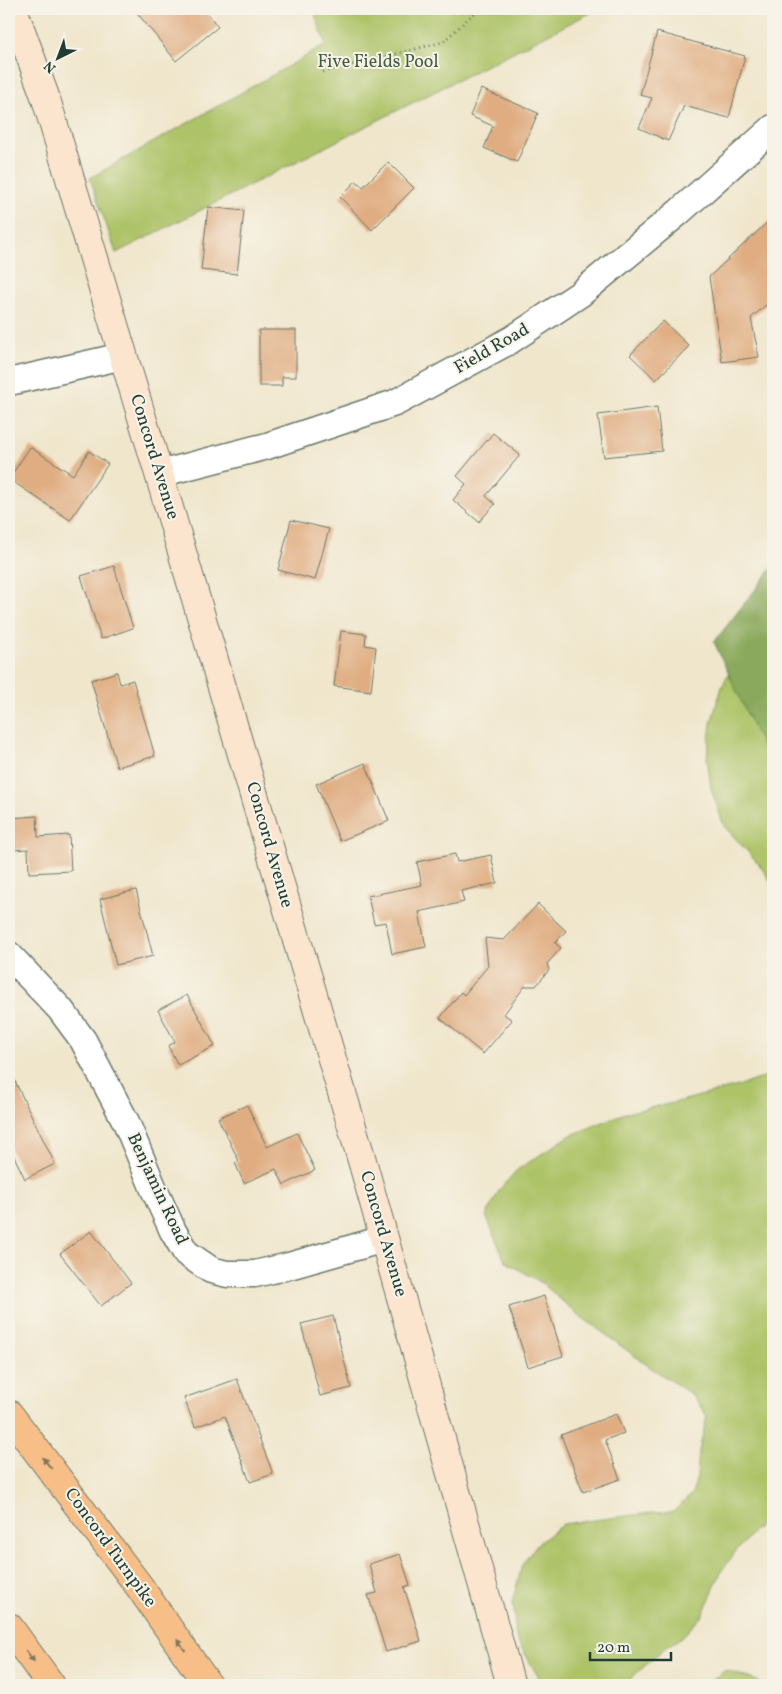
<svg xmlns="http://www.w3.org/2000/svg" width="782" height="1694" viewBox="0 0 782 1694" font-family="Vollkorn,serif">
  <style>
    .green { fill: #adc367; stroke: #66804e }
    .forest { fill: #8aa95c; stroke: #547348 }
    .building { fill: #e0ad82 }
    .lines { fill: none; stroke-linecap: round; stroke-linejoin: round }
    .minor-casing { stroke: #687869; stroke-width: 29 }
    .secondary-casing { stroke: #687869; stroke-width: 30 }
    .motorway-casing { stroke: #687869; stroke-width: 30 }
    .path { stroke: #687869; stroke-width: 3; stroke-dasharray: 1 4; stroke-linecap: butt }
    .minor { stroke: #fff; stroke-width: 26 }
    .secondary { stroke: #fce5cf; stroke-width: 28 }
    .motorway { stroke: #f7be88; stroke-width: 28 }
    .oneway { fill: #80775a }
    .labels { text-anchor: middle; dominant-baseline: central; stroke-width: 4; stroke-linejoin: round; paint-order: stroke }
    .park-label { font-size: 18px; fill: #425e41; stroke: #f7f3e8 }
    .street-label { font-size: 18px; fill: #1f3d34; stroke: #f7f3e8 }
  </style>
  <rect width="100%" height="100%" fill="#f7f3e8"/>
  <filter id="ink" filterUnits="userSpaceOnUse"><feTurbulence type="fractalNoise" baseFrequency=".02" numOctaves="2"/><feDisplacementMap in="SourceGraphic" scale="10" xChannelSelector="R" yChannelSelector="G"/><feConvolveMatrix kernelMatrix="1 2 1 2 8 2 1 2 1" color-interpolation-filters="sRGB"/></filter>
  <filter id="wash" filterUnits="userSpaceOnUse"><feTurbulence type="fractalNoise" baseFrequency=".0096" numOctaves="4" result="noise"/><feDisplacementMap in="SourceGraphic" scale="20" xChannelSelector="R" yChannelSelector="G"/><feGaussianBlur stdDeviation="1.12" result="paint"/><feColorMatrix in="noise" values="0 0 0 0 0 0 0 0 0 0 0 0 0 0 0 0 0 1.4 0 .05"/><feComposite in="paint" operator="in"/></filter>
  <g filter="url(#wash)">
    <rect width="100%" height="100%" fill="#f0e6cc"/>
    <path class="green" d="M 313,9 L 598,9 L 116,253 L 90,178 L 326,45 Z
      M 773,577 L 773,885 L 759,864 L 724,826 L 711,789 L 707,758 L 711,723 L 722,687 Z
      M 769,1075 L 773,1075 L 773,1510 L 736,1551 L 722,1570 L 702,1616 L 682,1637 L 666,1647 L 629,1680 L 626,1685 L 543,1685 L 516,1638 L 513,1599 L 522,1565 L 537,1544 L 563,1524 L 650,1513 L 673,1512 L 692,1494 L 697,1477 L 699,1451 L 707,1416 L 691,1394 L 647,1365 L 572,1310 L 542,1283 L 505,1261 L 486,1216 L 500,1189 L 517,1170 L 569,1136 L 625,1113 L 673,1103 L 742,1085 Z
      M 726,1670 L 757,1681 L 764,1685 L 704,1685 Z"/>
    <path class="forest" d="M 773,567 L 773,770 L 714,642 Z"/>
    <g id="blocks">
      <path class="building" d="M 134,9 L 204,9 L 218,27 L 176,61 Z
        M 657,32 L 745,56 L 729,118 L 684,106 L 668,141 L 639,128 L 652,98 L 640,95 Z
        M 481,89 L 538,113 L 517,162 L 484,148 L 493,126 L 470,116 Z
        M 388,162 L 414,188 L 372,230 L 340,197 L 356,181 L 363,187 Z
        M 208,207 L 244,211 L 237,274 L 201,270 Z
        M 773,217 L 773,299 L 751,318 L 759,357 L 722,362 L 709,277 Z
        M 663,321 L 689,346 L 656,380 L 630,355 Z
        M 259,330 L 296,330 L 296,377 L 282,377 L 282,386 L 259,386 Z
        M 657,407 L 662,451 L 604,457 L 598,415 Z
        M 493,433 L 520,455 L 486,496 L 495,504 L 479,522 L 453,500 L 466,484 L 457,476 Z
        M 30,447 L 73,475 L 89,451 L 108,464 L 70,520 L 9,479 Z
        M 291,520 L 329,529 L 315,580 L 278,570 Z
        M 114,566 L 133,628 L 101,639 L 81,576 Z
        M 341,631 L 366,634 L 365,645 L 376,647 L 371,691 L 334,686 Z
        M 117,672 L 120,684 L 133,680 L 155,756 L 117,767 L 91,680 Z
        M 365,763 L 389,821 L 340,841 L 316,784 Z
        M 37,816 L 38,837 L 69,835 L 71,871 L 29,873 L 28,849 L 12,850 L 10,818 Z
        M 455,854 L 457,862 L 491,855 L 497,883 L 461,891 L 464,902 L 419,912 L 426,947 L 392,954 L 386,922 L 374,924 L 368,896 L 422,885 L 417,862 Z
        M 136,890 L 153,956 L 116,965 L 100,899 Z
        M 538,904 L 566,931 L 555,943 L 561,948 L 547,964 L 549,970 L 536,986 L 525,986 L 504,1014 L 512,1020 L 483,1054 L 440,1018 L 461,992 L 464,995 L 488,966 L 485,938 L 504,940 Z
        M 187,995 L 215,1046 L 178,1065 L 168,1046 L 175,1042 L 158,1010 Z
        M 9,1069 L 55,1164 L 25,1179 L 9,1146 Z
        M 247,1105 L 267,1147 L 297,1133 L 315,1170 L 284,1185 L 276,1169 L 244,1183 L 235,1163 L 239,1161 L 218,1118 Z
        M 91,1231 L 131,1283 L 101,1306 L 60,1254 Z
        M 544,1296 L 563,1356 L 528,1367 L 509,1307 Z
        M 333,1316 L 351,1388 L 320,1396 L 301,1324 Z
        M 237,1379 L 273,1474 L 250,1482 L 225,1416 L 195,1427 L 184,1398 Z
        M 616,1414 L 624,1433 L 605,1440 L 620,1479 L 583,1492 L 561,1435 Z
        M 400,1554 L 410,1585 L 404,1587 L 421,1641 L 386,1652 L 368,1595 L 377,1593 L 369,1564 Z"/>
    </g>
  </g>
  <g filter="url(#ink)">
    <use href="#blocks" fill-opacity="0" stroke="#687869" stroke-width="1"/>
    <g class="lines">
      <g class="minor-casing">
        <path id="minor" d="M 9,382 L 123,356
          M 159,474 L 267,446 L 395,403 L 511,340 L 580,294 L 679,212 L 773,128
          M 9,955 L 60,1009 L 83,1040 L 126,1122 L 153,1187 L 173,1231 L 186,1253 L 211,1270 L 227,1274 L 255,1274 L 289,1266 L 384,1239"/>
      </g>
      <g class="secondary-casing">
        <path id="secondary" d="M 13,9 L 46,99 L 159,474 L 361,1157 L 511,1685"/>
      </g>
      <g class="motorway-casing">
        <path id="motorway" d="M 9,1414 L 139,1586 L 208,1685
          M 9,1627 L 51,1685"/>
      </g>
      <path class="path" d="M 323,72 L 443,42 L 479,9"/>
      <use href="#minor" class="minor"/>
      <use href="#secondary" class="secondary"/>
      <use href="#motorway" class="motorway"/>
    </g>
    <defs><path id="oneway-solid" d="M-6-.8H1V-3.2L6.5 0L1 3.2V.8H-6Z" transform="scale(1.25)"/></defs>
    <g class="oneway">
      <use href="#oneway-solid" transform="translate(47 1463) rotate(-128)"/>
      <use href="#oneway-solid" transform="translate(181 1645) rotate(-125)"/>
      <use href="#oneway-solid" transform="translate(30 1656) rotate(54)"/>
    </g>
  </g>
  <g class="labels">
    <g class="park-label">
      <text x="378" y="62">Five Fields Pool</text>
    </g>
    <g class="street-label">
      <text transform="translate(492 349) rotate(-30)">Field Road</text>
      <text transform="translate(154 457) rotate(73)">Concord Avenue</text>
      <text transform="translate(269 845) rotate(74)">Concord Avenue</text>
      <text transform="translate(157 1189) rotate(65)">Benjamin Road</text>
      <text transform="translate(383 1234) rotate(74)">Concord Avenue</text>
      <text transform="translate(110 1548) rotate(54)">Concord Turnpike</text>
    </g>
  </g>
  <rect width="782" height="1694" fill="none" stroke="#f7f3e8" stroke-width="30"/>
  <g transform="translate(58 58) rotate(222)" stroke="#f7f3e8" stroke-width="4" paint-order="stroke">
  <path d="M0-4L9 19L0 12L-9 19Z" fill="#1f3d34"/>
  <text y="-8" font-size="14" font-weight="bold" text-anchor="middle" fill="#1f3d34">N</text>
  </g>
  <path d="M590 1652v8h81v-8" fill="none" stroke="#1f3d34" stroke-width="2.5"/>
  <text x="597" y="1652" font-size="15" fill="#1f3d34" stroke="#f7f3e8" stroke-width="4" paint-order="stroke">20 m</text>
</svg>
